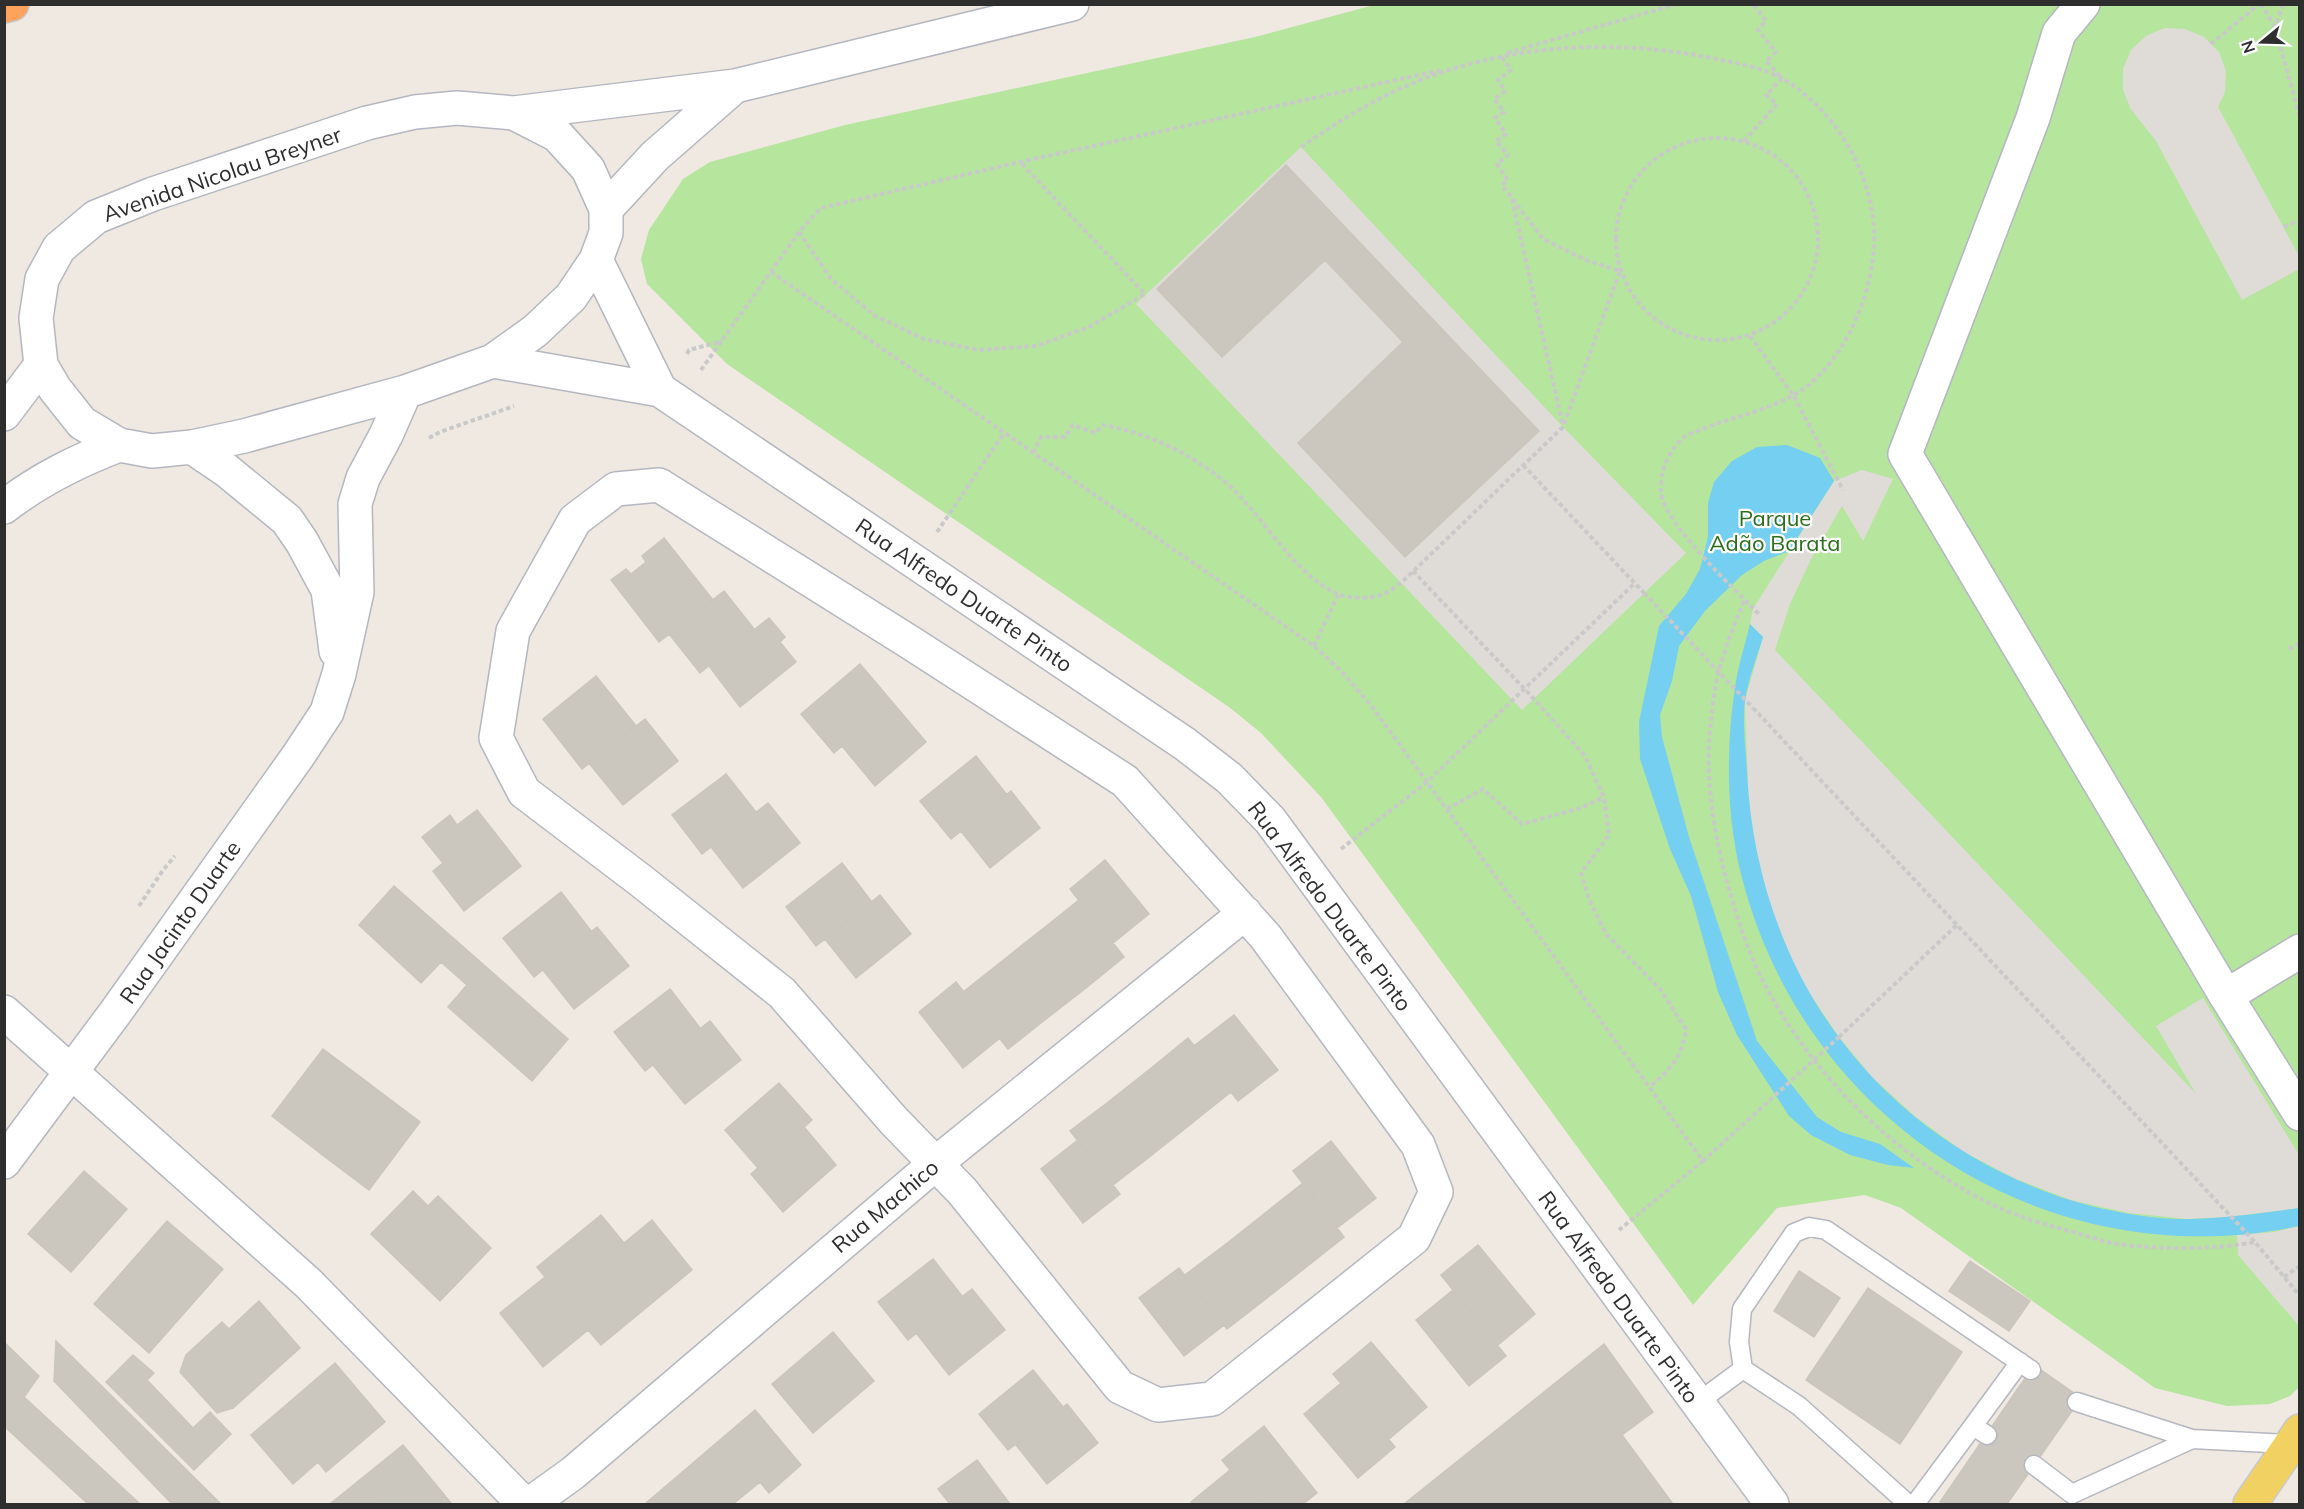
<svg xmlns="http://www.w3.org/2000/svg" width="2304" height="1509" viewBox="0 0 2304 1509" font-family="Mulish,sans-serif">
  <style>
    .green { fill: #b6e59e }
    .plaza { fill: #dfdcd8 }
    .water { fill: #75cff0 }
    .building { fill: #cbc7bf; stroke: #cbc5ba; stroke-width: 1.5 }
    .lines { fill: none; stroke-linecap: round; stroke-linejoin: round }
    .lane-casing { stroke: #b4b7c1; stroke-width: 21 }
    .street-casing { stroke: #b4b7c1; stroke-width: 36 }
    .secondary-casing { stroke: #b4b7c1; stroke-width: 36 }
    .primary-casing { stroke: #c9c9c9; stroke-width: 36 }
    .highway-casing { stroke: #c9c9c9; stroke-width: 36 }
    .path { stroke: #c9c9c9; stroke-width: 4; stroke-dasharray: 4.5 3; stroke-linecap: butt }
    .lane { stroke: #fff; stroke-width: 18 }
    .street { stroke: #fff; stroke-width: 33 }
    .secondary { stroke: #fff; stroke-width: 33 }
    .primary { stroke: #f2d163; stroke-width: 33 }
    .highway { stroke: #ffa35c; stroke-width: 33 }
    .path-bridge { stroke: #c9c9c9; stroke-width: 4; stroke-dasharray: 4.5 3; stroke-linecap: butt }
    .labels { text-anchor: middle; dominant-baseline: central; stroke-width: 4.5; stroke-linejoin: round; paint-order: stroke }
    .street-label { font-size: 22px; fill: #2e2e2e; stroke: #fff }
    .park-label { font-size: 22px; fill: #2c6e1b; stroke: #fff }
  </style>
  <rect width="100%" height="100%" fill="#efe9e1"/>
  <path class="green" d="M 1374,5 L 2299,5 L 2299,1387 L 2290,1396 L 2270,1404 L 2227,1406 L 2155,1388 L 1901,1208 L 1865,1195 L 1777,1208 L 1693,1305 L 1321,797 L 1261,733 L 1229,707 L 727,364 L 647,284 L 641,259 L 649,230 L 683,179 L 710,162 L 845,125 L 1255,37 Z"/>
  <path class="plaza" d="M 2165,28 L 2185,29 L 2204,37 L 2219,52 L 2226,71 L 2225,92 L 2218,107 L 2299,256 L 2299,269 L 2242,300 L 2156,141 L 2130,108 L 2123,89 L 2123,69 L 2131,50 L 2146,36 Z
    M 1301,147 L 1563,427 L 1686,553 L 1522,710 L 1136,304 Z
    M 1862,470 L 1893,479 L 1863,541 L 1842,506 L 1812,557 L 1790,604 L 1775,650 L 2196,1094 L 2156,1026 L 2203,998 L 2299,1155 L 2299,1208 L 2228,1217 L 2188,1219 L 2129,1213 L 2071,1200 L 2016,1179 L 1964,1152 L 1916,1117 L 1872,1077 L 1839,1037 L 1802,982 L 1778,928 L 1760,871 L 1749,813 L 1745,700 L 1763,637 L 1750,624 L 1753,609 L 1834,481 Z
    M 2299,1226 L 2299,1326 L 2238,1255 L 2237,1235 L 2274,1232 Z"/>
  <path class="water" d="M 1787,445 L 1820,458 L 1834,481 L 1789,551 L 1764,561 L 1742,575 L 1705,611 L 1679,646 L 1672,681 L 1660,715 L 1662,737 L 1689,837 L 1757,1041 L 1817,1117 L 1841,1132 L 1880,1144 L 1914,1168 L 1888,1165 L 1850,1155 L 1811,1135 L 1789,1116 L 1737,1035 L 1718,992 L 1691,896 L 1670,849 L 1640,759 L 1639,722 L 1659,626 L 1686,594 L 1700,569 L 1708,537 L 1708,503 L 1714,482 L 1732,461 L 1757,447 Z
    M 1750,624 L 1763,637 C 1757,657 1748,680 1745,701 C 1742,723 1746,749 1747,772 C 1757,973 1876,1138 2070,1200 C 2106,1211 2153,1220 2191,1219 C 2228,1218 2263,1213 2299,1208 L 2299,1226 C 2048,1279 1803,1123 1741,874 C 1726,814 1726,748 1735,687 C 1738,666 1745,645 1750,624 Z"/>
  <path class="building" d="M 1286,165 L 1539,431 L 1405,557 L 1298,443 L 1403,342 L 1325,260 L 1222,357 L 1157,289 Z
    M 664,538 L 713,600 L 659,642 L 611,580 L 626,569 L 631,574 L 646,562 L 642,556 Z
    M 724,591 L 754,629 L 700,673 L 669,634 Z
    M 769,618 L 785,637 L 780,642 L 796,662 L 740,707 L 709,666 Z
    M 860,664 L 926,742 L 875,786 L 842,746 L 834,753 L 801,714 Z
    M 596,676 L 636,726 L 582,769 L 543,719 Z
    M 645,719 L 678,761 L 623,805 L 589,763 Z
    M 976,756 L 1007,795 L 951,839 L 920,801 Z
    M 726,774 L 756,812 L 702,854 L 672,815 Z
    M 1011,791 L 1040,828 L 990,868 L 961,831 Z
    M 768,803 L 800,843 L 743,888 L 711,847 Z
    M 477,810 L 521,866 L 464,911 L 433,871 L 443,863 L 422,837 L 450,815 L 457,825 Z
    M 1105,860 L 1149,914 L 1113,943 L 1070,889 Z
    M 842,863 L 872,902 L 816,946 L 786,907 Z
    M 394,886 L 568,1039 L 532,1081 L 448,1007 L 467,985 L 441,962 L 421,983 L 359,925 Z
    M 561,892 L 591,931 L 534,977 L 503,938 Z
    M 880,895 L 911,934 L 856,978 L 825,939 Z
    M 1079,900 L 1124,957 L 1086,988 L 1040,931 Z
    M 597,927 L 629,966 L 574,1009 L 543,970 Z
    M 1040,931 L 1086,988 L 1046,1019 L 1001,962 Z
    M 1001,962 L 1046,1019 L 1008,1049 L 963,992 Z
    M 956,982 L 1000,1038 L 963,1068 L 919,1012 Z
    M 670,989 L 700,1028 L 645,1071 L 614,1032 Z
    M 1234,1015 L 1278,1070 L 1238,1101 L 1194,1046 Z
    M 710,1021 L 741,1060 L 685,1104 L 653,1065 Z
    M 1188,1038 L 1231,1092 L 1192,1123 L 1150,1069 Z
    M 323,1049 L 371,1085 L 320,1153 L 272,1116 Z
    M 1150,1069 L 1192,1123 L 1153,1154 L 1111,1100 Z
    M 779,1083 L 812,1120 L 758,1168 L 725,1130 Z
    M 371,1085 L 420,1122 L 369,1190 L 320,1153 Z
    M 1111,1100 L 1153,1154 L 1113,1185 L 1070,1131 Z
    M 804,1127 L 836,1165 L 783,1212 L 751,1174 Z
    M 1078,1140 L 1120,1194 L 1083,1223 L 1041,1169 Z
    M 1331,1141 L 1376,1198 L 1337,1228 L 1293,1171 Z
    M 84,1171 L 127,1209 L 71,1272 L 28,1234 Z
    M 1303,1183 L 1344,1237 L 1305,1268 L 1264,1214 Z
    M 413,1191 L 428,1206 L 438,1196 L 491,1248 L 440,1301 L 371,1234 Z
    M 1264,1214 L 1305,1268 L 1268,1297 L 1226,1244 Z
    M 601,1215 L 624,1243 L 652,1220 L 692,1270 L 601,1345 L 588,1330 L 543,1367 L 500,1313 L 545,1277 L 537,1267 Z
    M 167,1221 L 223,1269 L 149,1353 L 94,1304 Z
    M 1226,1244 L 1268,1297 L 1227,1329 L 1185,1275 Z
    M 1478,1245 L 1535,1314 L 1498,1345 L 1441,1275 Z
    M 933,1259 L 962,1296 L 908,1340 L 878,1302 Z
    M 1970,1261 L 2030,1301 L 2009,1331 L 1949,1291 Z
    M 1179,1268 L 1224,1325 L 1184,1356 L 1139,1298 Z
    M 1799,1271 L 1840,1298 L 1814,1337 L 1774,1311 Z
    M 1868,1288 L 1962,1352 L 1900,1444 L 1806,1380 Z
    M 972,1289 L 1005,1330 L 949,1375 L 916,1333 Z
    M 1453,1290 L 1506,1356 L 1469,1386 L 1416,1320 Z
    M 259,1301 L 300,1348 L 233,1408 L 217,1413 L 180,1372 L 186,1355 L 222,1322 L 229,1329 Z
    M 833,1332 L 874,1381 L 813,1433 L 772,1384 Z
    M 56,1341 L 221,1504 L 172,1504 L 54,1381 Z
    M 4,1342 L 39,1376 L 24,1397 L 140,1504 L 88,1504 L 4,1426 Z
    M 1371,1342 L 1427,1407 L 1389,1439 L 1333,1374 Z
    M 1604,1344 L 1653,1412 L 1622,1435 L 1673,1504 L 1404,1504 Z
    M 133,1355 L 154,1373 L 147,1380 L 193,1428 L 210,1412 L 231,1434 L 194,1470 L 106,1382 Z
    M 335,1363 L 385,1422 L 326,1472 L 318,1462 L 293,1484 L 251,1435 Z
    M 2034,1365 L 2081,1398 L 2007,1504 L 1943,1504 L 1940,1502 Z
    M 1033,1370 L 1063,1407 L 1008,1450 L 979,1414 Z
    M 1341,1383 L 1395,1447 L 1358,1478 L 1304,1414 Z
    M 1067,1404 L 1098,1443 L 1047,1484 L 1016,1445 Z
    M 755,1410 L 801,1465 L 769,1493 L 760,1482 L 733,1504 L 648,1504 L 646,1503 Z
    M 1264,1426 L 1317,1493 L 1303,1504 L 1258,1504 L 1222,1460 Z
    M 403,1445 L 451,1503 L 330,1504 Z
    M 977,1460 L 1010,1504 L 950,1504 L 938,1489 Z
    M 1230,1470 L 1258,1504 L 1193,1504 L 1191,1502 Z"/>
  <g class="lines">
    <g class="lane-casing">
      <path id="lane" d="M 1743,1369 L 1799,1406 L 1908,1504
        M 2077,1402 L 2192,1439
        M 1697,1403 L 1743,1369 L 1739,1342 L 1742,1309 L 1794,1233 L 1809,1227 L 1826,1230 L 2031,1370
        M 1973,1426 L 2020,1362
        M 2034,1465 L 2072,1494 L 2192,1439 L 2290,1444
        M 1915,1504 L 1973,1426 L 1987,1435"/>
    </g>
    <g class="street-casing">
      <path id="street" d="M 2083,4 L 2059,33 L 2033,118 L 1905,454 L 2226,996
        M 659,485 L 911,643 L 1125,781 L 1265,936 L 1418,1145 L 1436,1192 L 1414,1238 L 1212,1399 L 1158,1405 L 1120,1387 L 962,1191 L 894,1121 L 782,993 L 640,880 L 524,792 L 496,738 L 513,631 L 575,520 L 616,489 Z
        M 2300,951 L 2226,996 L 2300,1114
        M 4,1012 L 308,1283 L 524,1504
        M 530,1504 L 573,1473 L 935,1164 L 1245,913"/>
    </g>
    <g class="secondary-casing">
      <path id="secondary" d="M 514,113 L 557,135 L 588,169 L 606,209 L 606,233 L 596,260 L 571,297 L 535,331 L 493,361 L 405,392 L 244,436 L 192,447 L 152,451 L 119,445 L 82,423 L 55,389 L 41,365 L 36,318 L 42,279 L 59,248 L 96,217 L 153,194 L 367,123 L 415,112 L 457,108 L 514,113 L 735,86 L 1072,4
        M 606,209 L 655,156 L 735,86
        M 596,260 L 660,390
        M 493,361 L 660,390 L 1185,744 L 1229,778 L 1270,820 L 1309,873 L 1772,1504
        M 4,414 L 41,365
        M 192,447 L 226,470 L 287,520 L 302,542 L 328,590 L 336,651
        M 4,507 C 40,479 77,461 119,445
        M 4,1162 L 115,1013 L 298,756 L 327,712 L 339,674 L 357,592 L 355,504 L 363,478 L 386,435 L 405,392"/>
    </g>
    <g class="primary-casing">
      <path id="primary" d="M 2250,1504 L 2300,1431"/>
    </g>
    <g class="highway-casing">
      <path id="highway" d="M 4,6 L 12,4"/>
    </g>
    <path class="path" d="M 2261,4 L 2275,27
      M 2283,4 L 2275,27 L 2300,118
      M 2211,44 L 2259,4
      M 1507,53 L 1677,4
      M1616 239a101 101 0 1 1 202 0a101 101 0 1 1-202 0Z
      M 1744,141 L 1777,104 L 1766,95 L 1782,78 L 1766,61 L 1776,52 L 1758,30 L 1766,21 L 1753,4
      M 1301,147 C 1352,112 1399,84 1459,67 C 1545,42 1633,41 1721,60 C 1741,64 1767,69 1785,80 C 1815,99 1838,125 1854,157 C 1869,187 1878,224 1873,258 C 1867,308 1838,371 1792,396 C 1765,411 1733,417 1705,428 C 1698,431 1688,433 1683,438 C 1673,446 1664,463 1662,475 C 1661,480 1660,488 1661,493 C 1665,524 1737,592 1761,616
      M 1512,199 L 1563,426
      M 2284,227 L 2300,220
      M 799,232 L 831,279 L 874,315 L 924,339 L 979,350 L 1036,346 L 1089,327 L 1145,294 L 1020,162
      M 771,272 L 1314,646 L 1342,672 L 1373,708 L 1703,1161 L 1619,1230
      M 1750,336 L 1794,396 L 1843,490
      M 687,354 L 689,350 L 722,341
      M 701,370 L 799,232 L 821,208 L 1020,162 L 1442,70
      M 429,438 L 440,432 L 514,406
      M 1033,453 L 1041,437 L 1065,437 L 1073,425 L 1095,433 L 1103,425 C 1146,433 1184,450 1219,477 C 1261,509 1288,570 1336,593 C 1347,599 1369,599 1381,595 C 1388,593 1395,587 1401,583 L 1563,427 L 1620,271 L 1588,261 L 1543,239 L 1502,185 L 1508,180 L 1497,164 L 1508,155 L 1496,141 L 1506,134 L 1495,118 L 1504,112 L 1494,99 L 1505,91 L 1498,80 L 1511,70 L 1501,56
      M 1523,465 L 1644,593
      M 937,532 L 1004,433
      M 1413,571 L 1534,699 L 1585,756 L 1604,797 L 1609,835 L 1581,873 L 1589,899 L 1606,934 L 1660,989 L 1686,1029 C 1682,1058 1671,1068 1650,1087
      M 1744,601 C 1735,624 1725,647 1719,671 C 1714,689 1712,711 1710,730 C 1705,780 1714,833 1727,882 C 1736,914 1746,946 1760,975 C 1809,1074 1895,1157 1993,1205 C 2018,1217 2047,1225 2073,1232 C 2086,1236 2099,1240 2112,1243 C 2153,1250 2214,1250 2255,1242 L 2300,1296
      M 1314,646 L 1338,595
      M 2289,649 L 2300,643
      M 1753,708 L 2255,1242
      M 1447,809 L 1483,789 L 1522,824 L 1581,808 L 1604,797
      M 1341,849 L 1427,782 L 1635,583
      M 139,906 L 163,870 L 175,856
      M 1839,1037 L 1957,925
      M 2284,1277 L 2300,1266"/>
    <use href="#lane" class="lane"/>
    <use href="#street" class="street"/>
    <use href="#secondary" class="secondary"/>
    <use href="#primary" class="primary"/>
    <use href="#highway" class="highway"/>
    <path class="path-bridge" d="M 1644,593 L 1753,708
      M 1703,1161 L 1839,1037"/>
  </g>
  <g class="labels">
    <g class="street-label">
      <text transform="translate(222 174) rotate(-19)">Avenida Nicolau Breyner</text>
      <text transform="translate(964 595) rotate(34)">Rua Alfredo Duarte Pinto</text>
      <text transform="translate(1330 906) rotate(53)">Rua Alfredo Duarte Pinto</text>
      <text transform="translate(180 922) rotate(-55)">Rua Jacinto Duarte</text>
      <text transform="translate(885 1206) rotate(-40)">Rua Machico</text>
      <text transform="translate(1619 1297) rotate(54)">Rua Alfredo Duarte Pinto</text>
    </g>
    <g class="park-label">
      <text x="1775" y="518">Parque<tspan x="1775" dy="25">Adão Barata</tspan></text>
    </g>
  </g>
  <rect width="2304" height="1509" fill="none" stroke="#2e2e2e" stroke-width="12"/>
  <g transform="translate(2262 42) rotate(251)" stroke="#ffffff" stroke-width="4.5" paint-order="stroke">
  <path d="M0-4.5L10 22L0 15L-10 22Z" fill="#2e2e2e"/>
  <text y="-9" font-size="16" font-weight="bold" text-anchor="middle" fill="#2e2e2e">N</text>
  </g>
</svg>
